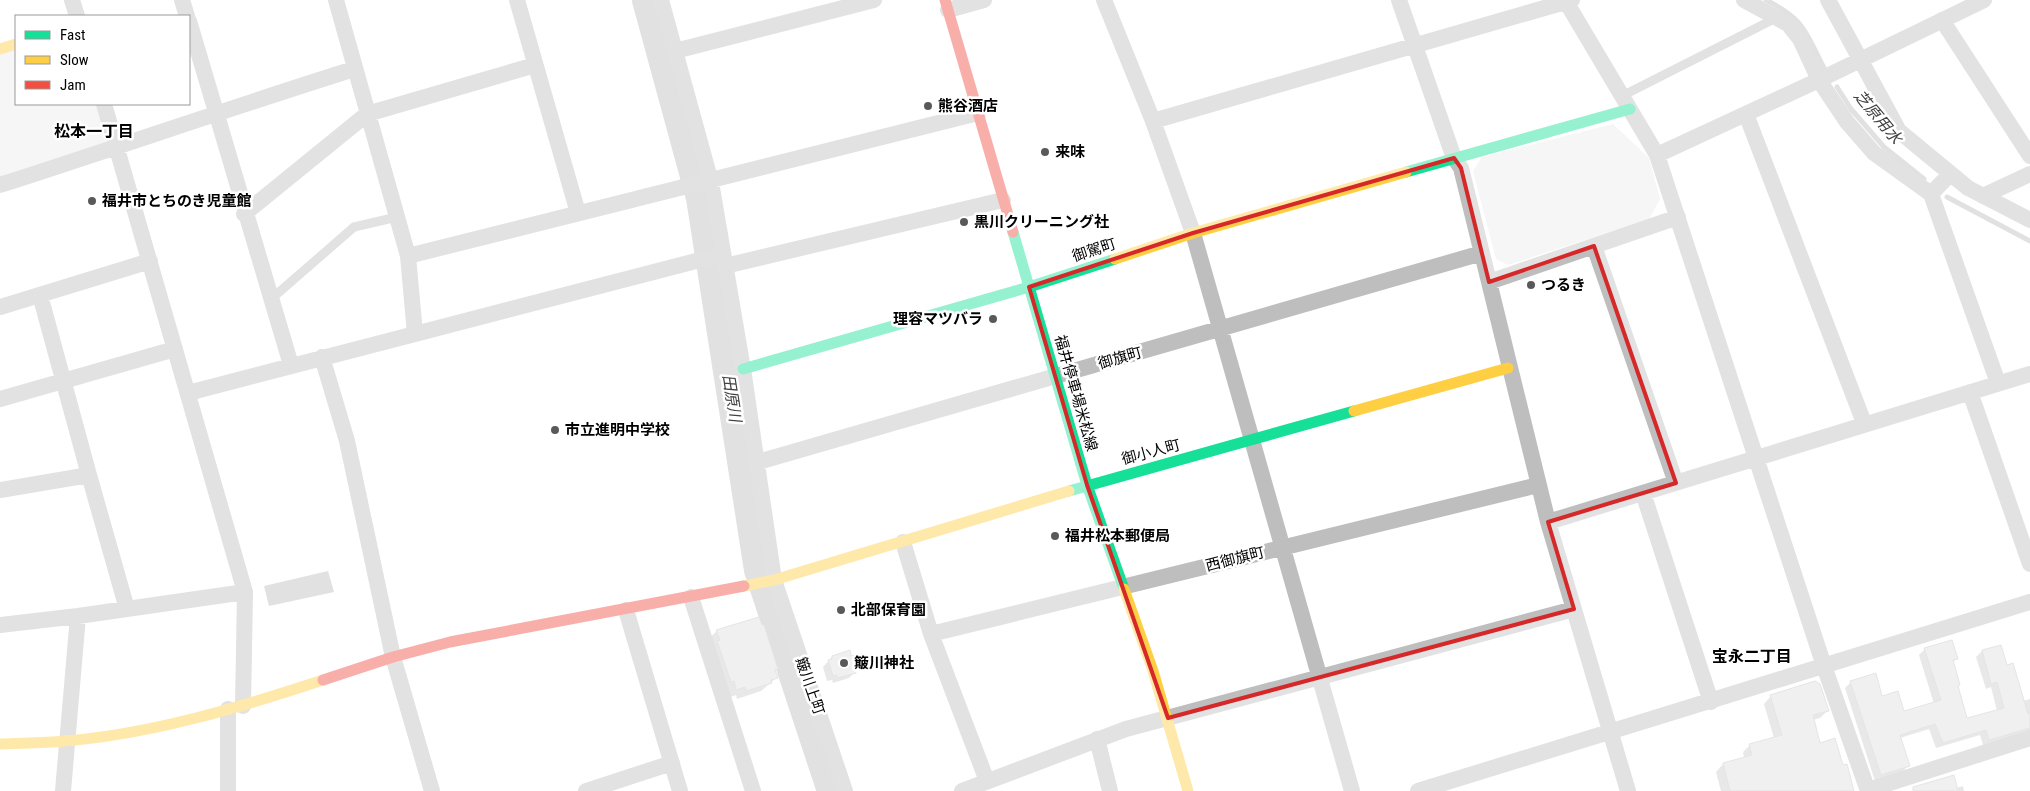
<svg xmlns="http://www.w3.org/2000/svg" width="2030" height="791" viewBox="0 0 2030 791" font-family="'Roboto Condensed','Noto Sans JP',sans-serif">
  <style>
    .green { fill: #eaeaea }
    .water { fill: #bcbcbc }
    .shadow { fill: #0003 }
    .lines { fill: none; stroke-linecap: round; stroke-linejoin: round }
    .stream { stroke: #bcbcbc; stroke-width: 5 }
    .river { stroke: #bcbcbc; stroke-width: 30 }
    .building { fill: #ddd; stroke: #c5c5c5 }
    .lane { stroke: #bebebe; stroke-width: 9 }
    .street { stroke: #bebebe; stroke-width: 16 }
    .fast { stroke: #16e098; stroke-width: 11 }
    .slow { stroke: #ffcf43; stroke-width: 11 }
    .jam { stroke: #f24e42; stroke-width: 11 }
    .marked { fill: none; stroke: #d62828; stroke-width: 4; stroke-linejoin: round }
    .poi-dot { fill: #595959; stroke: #fff; stroke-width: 2 }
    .labels { text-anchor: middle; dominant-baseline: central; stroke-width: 5; stroke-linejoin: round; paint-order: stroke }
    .poi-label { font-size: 15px; font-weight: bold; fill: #000; stroke: #fff; text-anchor: start }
    .street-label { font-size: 15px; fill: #000; stroke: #fff }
    .water-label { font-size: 16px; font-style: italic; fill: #414141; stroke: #fff }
    .neighbourhood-label { font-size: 16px; font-weight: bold; fill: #000; stroke: #fff }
  </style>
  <rect width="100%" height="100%" fill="#fff"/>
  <path class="green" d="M 16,44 L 16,104 L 104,104 L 117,148 L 0,185 L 0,49 Z
    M 1613,124 L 1649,158 L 1660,199 L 1649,219 L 1508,265 L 1496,259 L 1473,171 L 1482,157 Z"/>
  <path class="water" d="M 328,571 L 334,592 L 269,606 L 264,586 Z"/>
  <path class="shadow" d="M 717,631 L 777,669 L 774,672 L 776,678 L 761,691 L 737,699 L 736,695 L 728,698 L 708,639 Z
    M 1925,649 L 1956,659 L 1953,662 L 1966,720 L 1997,711 L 1991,687 L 1986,689 L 1976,657 L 1982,651 L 2006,667 L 2023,701 L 2030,699 L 2030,735 L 1983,745 L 1980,735 L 1936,748 L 1929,729 L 1900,738 L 1908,766 L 1902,772 L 1875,781 L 1845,688 L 1851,682 L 1882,697 L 1903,713 L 1934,704 L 1919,655 Z
    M 832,657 L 851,657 L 857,667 L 855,672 L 849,678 L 833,683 L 832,680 L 827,681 L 823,667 Z
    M 1771,696 L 1827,711 L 1820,718 L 1813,720 L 1820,744 L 1842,766 L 1853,791 L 1721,791 L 1716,772 L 1723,764 L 1744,758 L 1743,752 L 1750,745 L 1774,738 L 1764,704 Z
    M 1963,786 L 1964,791 L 1925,791 L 1956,788 Z"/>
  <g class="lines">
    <path class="stream" d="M 1766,0 C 1805,20 1805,31 1824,68
      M 1837,87 L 1851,109 L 1884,147 L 1924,179
      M 1947,197 L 2030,241"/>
    <path class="river" d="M 647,0 L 701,198 L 759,570 L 832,791"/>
  </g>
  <path class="building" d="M 759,617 L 762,625 L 764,625 L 778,669 L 775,670 L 778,678 L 771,680 L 772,683 L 746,691 L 745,687 L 736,690 L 734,681 L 731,682 L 717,641 L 720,640 L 716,630 Z
    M 1952,640 L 1958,659 L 1953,660 L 1960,685 L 1958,686 L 1967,718 L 2004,708 L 1997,682 L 1991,684 L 1982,650 L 2001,645 L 2007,665 L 2013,663 L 2028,714 L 2030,713 L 2030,728 L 1989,740 L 1986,730 L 1943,743 L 1935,724 L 1900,735 L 1910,766 L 1881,775 L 1850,681 L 1876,673 L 1882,696 L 1898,691 L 1904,711 L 1941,700 L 1924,648 Z
    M 850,650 L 851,656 L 854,655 L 858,668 L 855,669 L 856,673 L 838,678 L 837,675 L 833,676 L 828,660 L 832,659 L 832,656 Z
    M 1815,681 L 1820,684 L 1829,711 L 1813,715 L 1820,743 L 1835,738 L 1843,765 L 1847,764 L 1854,791 L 1730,791 L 1723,763 L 1752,755 L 1749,744 L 1782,735 L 1770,695 Z
    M 1954,775 L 1958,791 L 1913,791 L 1913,787 Z"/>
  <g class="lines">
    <path class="lane" d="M 1622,96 L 1776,18
      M 270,300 L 354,227 L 397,217"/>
    <path class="street" d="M 72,0 L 77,16
      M 182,0 L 187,16
      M 517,0 L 578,213
      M 661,0 L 711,182 L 743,369 L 774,580 L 845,791
      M 1104,0 L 1153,121 L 1193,233 L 1352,791
      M 1399,0 L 1454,158 L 1461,168 L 1548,522 L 1628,791
      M 1565,0 L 1657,155 L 1824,666 L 1868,791
      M 1744,0 L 1788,24 L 1800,39 L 1819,80 L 1847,122 L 1874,153 L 1931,194
      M 1828,0 L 1899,131 L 1968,188 L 2030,220
      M 948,10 L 984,0
      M 1942,20 L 2030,156
      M 189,21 L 291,365
      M 675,51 L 874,0
      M 104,104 L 245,592 L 243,706
      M 1746,114 L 1864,423
      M 1153,121 L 1572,0
      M 1657,155 L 1819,80 L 1984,0
      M 1950,174 L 1931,194 L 1998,383
      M 0,185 C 118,147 236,106 354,69
      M 1983,196 L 2030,174
      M 244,214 L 367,114 L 535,65
      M 1594,246 L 1676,483
      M 408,256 L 978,113
      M 725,266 L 1003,200
      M 1489,282 L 1678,217
      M 40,295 L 89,475
      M 0,307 L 150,261
      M 415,334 L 723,254
      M 322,357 L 347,441 L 393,657 L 432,791
      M 1970,392 L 2030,564
      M 188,393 L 415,334 L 408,256 L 336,0
      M 0,399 L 175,349
      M 758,462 L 1482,253
      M 0,490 L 89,475 L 127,609
      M 1643,493 L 1711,702
      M 1548,522 L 2030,374
      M 903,542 L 931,634 L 987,781
      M 691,597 L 753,791
      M 626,610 L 680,791
      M 0,625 L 78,616 L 245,592
      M 931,634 L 1538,485
      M 1097,739 L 1110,791
      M 1868,790 L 2030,738
      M 63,791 L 78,616
      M 228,791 L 228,709
      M 586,791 L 672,763
      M 962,791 L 1126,729 L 1574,609
      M 1418,791 L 2030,602"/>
    <path class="fast" d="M 1406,172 L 1630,109
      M 1013,232 L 1087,485 L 1124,589
      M 743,369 L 1029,287 L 1115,259
      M 1069,491 L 1354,411"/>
    <path class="slow" d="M 0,49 L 16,44
      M 1115,259 L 1193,233 L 1406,172
      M 1354,411 L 1508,368
      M 744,586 L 774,580 L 1069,491
      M 1124,589 L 1153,671 L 1188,791
      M 0,744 C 21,743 43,743 65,741 C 152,734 241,707 323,680"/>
    <path class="jam" d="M 945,0 L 1013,232
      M 323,680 L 393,657 L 450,642 L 744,586"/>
  </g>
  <path d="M0 0H2030V791H0ZM 1454,158 L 1461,168 L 1489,282 L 1594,246 L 1676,483 L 1548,522 L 1574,609 L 1168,718 L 1087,485 L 1029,287 L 1193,233 Z" fill="#fff" fill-opacity=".55" fill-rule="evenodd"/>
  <path class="marked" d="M 1454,158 L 1461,168 L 1489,282 L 1594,246 L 1676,483 L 1548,522 L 1574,609 L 1168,718 L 1087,485 L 1029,287 L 1193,233 Z"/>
  <g class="poi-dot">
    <circle cx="928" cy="106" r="5"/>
    <circle cx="1045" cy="152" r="5"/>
    <circle cx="92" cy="201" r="5"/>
    <circle cx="964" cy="222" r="5"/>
    <circle cx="1531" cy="285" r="5"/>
    <circle cx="993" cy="319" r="5"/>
    <circle cx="555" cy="430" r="5"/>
    <circle cx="1055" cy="536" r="5"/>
    <circle cx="841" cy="610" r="5"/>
    <circle cx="844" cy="663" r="5"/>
  </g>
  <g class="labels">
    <g class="poi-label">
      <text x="938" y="106">熊谷酒店</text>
      <text x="1055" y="152">来味</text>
      <text x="102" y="201">福井市とちのき児童館</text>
      <text x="974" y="222">黒川クリーニング社</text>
      <text x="1541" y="285">つるき</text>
      <text x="983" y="319" text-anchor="end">理容マツバラ</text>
      <text x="565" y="430">市立進明中学校</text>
      <text x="1065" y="536">福井松本郵便局</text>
      <text x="851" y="610">北部保育園</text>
      <text x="854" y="663">簸川神社</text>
    </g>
    <g class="street-label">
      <text transform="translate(1094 250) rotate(-18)">御駕町</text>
      <text transform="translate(1120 358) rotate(-16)">御旗町</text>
      <text transform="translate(1076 393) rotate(74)">福井停車場米松線</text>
      <text transform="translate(1151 452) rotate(-15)">御小人町</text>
      <text transform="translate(1235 559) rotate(-14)">西御旗町</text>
      <text transform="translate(810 686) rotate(71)">簸川上町</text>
    </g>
    <g class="water-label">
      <text transform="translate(1878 117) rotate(50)">芝原用水</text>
      <text transform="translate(732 398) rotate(81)">田原川</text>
    </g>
    <g class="neighbourhood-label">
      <text x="94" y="131">松本一丁目</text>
      <text x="1752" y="656">宝永二丁目</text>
    </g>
  </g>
  <rect x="15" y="15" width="175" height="90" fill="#ffffff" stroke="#999999"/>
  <rect x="25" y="31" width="25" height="8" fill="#16e098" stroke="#999999"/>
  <text x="60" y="40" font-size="15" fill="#000000">Fast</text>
  <rect x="25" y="56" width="25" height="8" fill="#ffcf43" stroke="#999999"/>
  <text x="60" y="65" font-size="15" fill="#000000">Slow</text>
  <rect x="25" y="81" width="25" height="8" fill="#f24e42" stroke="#999999"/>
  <text x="60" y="90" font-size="15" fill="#000000">Jam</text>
</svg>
